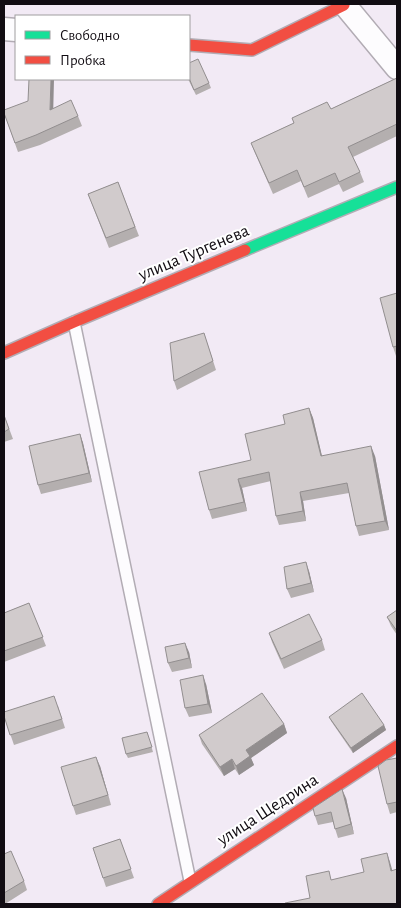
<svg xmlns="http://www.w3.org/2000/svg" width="401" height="908" viewBox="0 0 401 908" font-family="'Alegreya Sans',sans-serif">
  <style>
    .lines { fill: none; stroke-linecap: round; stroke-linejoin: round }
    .lane-casing { stroke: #b2acb4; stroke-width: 14 }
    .street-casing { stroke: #b2acb4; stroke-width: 25 }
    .fast-casing { stroke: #b2acb4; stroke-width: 14 }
    .jam-casing { stroke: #b2acb4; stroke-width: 14 }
    .lane { stroke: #fdfcfe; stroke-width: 11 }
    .street { stroke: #fdfcfe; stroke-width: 22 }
    .fast { stroke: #16e098; stroke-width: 11 }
    .jam { stroke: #f24e42; stroke-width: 11 }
    .wall { fill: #b4afaf }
    .shaded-wall { fill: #928e8f }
    .building { fill: #d1cbcc; stroke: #928e8f }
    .labels { text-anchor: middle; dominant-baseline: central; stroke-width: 4; stroke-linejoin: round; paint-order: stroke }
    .street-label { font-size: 18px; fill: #110c12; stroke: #fff }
  </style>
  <rect width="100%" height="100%" fill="#f2eaf5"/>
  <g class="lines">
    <g class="lane-casing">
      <path id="lane" d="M 74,322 L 190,881"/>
    </g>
    <g class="street-casing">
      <path id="street" d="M 344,4 L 397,68
        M 4,29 L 16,30"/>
    </g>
    <g class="fast-casing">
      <path id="fast" d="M 245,250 L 397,187"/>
    </g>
    <g class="jam-casing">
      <path id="jam" d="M 189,45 L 252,50 L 344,5
        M 4,353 L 74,322 L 245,250
        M 158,904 L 397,746"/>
    </g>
    <use href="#lane" class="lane"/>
    <use href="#street" class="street"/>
    <use href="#fast" class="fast"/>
    <use href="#jam" class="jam"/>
  </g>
  <path class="wall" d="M 397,78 L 397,136 L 353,157 L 360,172 L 364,182 L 343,192 L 339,184 L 308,198 L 301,181 L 273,194 L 255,153 L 251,143 L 294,123 L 292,118 L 331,109 Z
    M 188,79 L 209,83 L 211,88 L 196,95 Z
    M 54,108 L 78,116 L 82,126 L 40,145 L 18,152 L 4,113 Z
    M 118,182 L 139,236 L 109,248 L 88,194 Z
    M 397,293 L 397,356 L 396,356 L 393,347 Z
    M 204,333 L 216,370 L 177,390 L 174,381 Z
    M 309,408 L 313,418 L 322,456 L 375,456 L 389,530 L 359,536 L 356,526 L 349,493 L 303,501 L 306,521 L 279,525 L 276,516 L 271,481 L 242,488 L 247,511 L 212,519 L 209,510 L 251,460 L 285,424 Z
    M 4,415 L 13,439 L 4,442 Z
    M 80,434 L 83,443 L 92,482 L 41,494 L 38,485 Z
    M 309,571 L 314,592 L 291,598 L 287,589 Z
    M 29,603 L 46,646 L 4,662 L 4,613 Z
    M 397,610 L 397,635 L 391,626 L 387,617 Z
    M 269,633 L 322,640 L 325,650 L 284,669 L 272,642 Z
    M 189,652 L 192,668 L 172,672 L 168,663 Z
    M 206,684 L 212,713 L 189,717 L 185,708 Z
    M 58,706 L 65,728 L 14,745 L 4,716 Z
    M 329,717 L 384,725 L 386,730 L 353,753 L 331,721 Z
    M 284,724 L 287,733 L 251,758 L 254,765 L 239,775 L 235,769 L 224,776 L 202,744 L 199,735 Z
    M 147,732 L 153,752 L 128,758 L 126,754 Z
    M 397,758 L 397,812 L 390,814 L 387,804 Z
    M 100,766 L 111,805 L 76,815 L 73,806 Z
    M 346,798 L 354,834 L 338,838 L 333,822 L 318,825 L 315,816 Z
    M 120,839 L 134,878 L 106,887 L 93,848 Z
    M 4,854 L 24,881 L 27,890 L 5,904 L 4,901 Z"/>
  <path class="shaded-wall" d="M 51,79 L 54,79 L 53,119 L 50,110 Z
    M 309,408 L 313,418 L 324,465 L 321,456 Z
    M 80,434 L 83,443 L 92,482 L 89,473 Z
    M 371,446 L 375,456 L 389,530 L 385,521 Z
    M 238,479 L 242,488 L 247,511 L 244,502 Z
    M 300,492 L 303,501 L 306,521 L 303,511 Z
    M 306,562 L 309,571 L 314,592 L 311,583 Z
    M 185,643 L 189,652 L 192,668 L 189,658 Z
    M 203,675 L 206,684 L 212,713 L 208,704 Z
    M 284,724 L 287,733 L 251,758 L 254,765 L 239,775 L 236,766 L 246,750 Z
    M 384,725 L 386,730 L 353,753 L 351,748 Z
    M 96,757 L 100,766 L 111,805 L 108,795 Z
    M 232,759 L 235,769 L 224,776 L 220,767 Z
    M 342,789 L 346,798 L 354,834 L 351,824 Z
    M 387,853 L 390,862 L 395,880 L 391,871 Z"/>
  <path class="building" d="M 198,59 L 209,83 L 194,90 L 189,78 L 189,63 Z
    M 397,78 L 397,124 L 348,147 L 360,172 L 339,182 L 335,173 L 304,187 L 297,170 L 269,183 L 251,143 L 294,123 L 292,118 L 327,102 L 331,109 Z
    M 29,79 L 51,79 L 50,110 L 71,100 L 78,116 L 36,135 L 15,143 L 4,113 L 4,110 L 28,101 Z
    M 118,182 L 135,227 L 106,238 L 88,194 Z
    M 397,293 L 397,346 L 393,347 L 380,298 Z
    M 204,333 L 213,361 L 174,381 L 170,343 Z
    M 309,408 L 321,456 L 371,446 L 385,521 L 356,526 L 347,483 L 300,492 L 303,511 L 276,516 L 269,472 L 238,479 L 244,502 L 209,510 L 199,472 L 251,460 L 245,434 L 285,424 L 283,415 Z
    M 4,415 L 9,429 L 4,432 Z
    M 80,434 L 89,473 L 38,485 L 29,446 Z
    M 306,562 L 311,583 L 287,589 L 284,567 Z
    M 29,603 L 43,637 L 4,651 L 4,613 Z
    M 397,610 L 397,631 L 387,617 Z
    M 309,614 L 322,640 L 281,659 L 269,633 Z
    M 185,643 L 189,658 L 168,663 L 165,647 Z
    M 203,675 L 208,704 L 185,708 L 180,680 Z
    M 262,693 L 284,724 L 246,750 L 250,756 L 236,766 L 232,759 L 220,767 L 199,735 Z
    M 362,693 L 384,725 L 351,748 L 329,717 Z
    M 54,696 L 62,719 L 10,735 L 4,716 L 4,712 Z
    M 147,732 L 152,747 L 126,754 L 122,738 Z
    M 96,757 L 108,795 L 73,806 L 61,767 Z
    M 397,758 L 397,802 L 387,804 L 378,766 L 386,760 Z
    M 342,789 L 351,824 L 335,829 L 331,812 L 315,816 L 313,808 Z
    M 120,839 L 131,869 L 103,878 L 93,848 Z
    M 11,851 L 24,881 L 4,893 L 4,854 Z
    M 387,853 L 391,871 L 397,869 L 397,904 L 285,904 L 285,903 L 310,898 L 306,876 L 329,871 L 331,880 L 364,872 L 361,859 Z"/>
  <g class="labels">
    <g class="street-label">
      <text transform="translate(194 253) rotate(-23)">улица Тургенева</text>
      <text transform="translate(268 810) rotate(-33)">улица Щедрина</text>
    </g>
  </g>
  <rect width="401" height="908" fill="none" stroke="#110c12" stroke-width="10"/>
  <rect x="15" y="15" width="175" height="65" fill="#ffffff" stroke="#a09ea0"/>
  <rect x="25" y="31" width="25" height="8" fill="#16e098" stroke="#a09ea0"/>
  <text x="60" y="40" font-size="15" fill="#110c12">Свободно</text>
  <rect x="25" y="56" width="25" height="8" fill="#f24e42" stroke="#a09ea0"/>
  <text x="60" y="65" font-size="15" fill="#110c12">Пробка</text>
</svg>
